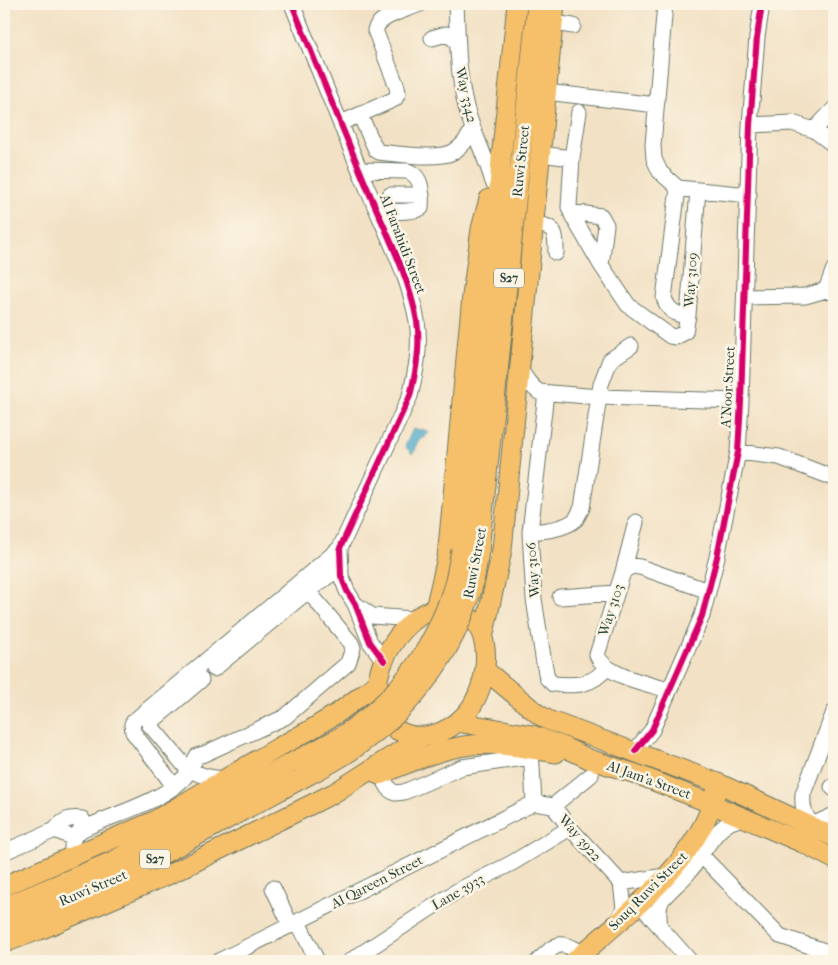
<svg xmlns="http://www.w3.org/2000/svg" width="838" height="965" viewBox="0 0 838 965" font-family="'IM FELL French Canon',serif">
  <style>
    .water { fill: #4eaacc; stroke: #367480 }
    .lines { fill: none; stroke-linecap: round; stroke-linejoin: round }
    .minor-casing { stroke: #697666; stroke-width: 17 }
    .major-casing { stroke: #697666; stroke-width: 21 }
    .minor { stroke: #fff; stroke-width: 15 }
    .major { stroke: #f6c06b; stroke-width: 19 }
    .major-bridge-casing { stroke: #697666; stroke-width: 21; stroke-linecap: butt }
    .major-bridge { stroke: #f6c06b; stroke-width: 19 }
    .cycleway-casing { stroke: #fcf5e5; stroke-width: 9 }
    .cycleway { stroke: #d6006c; stroke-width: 6 }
    .labels { text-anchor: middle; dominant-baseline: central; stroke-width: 5; stroke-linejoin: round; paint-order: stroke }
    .shield { fill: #fcf5e5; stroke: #617469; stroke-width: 1 }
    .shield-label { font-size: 12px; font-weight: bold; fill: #1f3d34 }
    .street-label { font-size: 14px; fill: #1f3d34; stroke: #fcf5e5 }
  </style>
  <rect width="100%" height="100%" fill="#fcf5e5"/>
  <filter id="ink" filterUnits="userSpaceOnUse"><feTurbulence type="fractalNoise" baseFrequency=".02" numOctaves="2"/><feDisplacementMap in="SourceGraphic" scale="10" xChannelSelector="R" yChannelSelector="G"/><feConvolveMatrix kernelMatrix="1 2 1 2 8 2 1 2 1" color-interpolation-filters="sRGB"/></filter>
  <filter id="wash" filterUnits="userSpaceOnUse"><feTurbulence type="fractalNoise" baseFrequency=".0096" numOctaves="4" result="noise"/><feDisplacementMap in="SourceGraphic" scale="20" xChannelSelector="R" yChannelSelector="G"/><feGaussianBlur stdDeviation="1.12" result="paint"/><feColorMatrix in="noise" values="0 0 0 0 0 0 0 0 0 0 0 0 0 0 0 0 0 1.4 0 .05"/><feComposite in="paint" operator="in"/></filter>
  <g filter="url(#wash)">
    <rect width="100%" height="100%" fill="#f2e1c4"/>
    <path class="water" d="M 413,429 L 425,430 L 429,433 L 416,444 L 416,449 L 412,454 L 405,446 Z"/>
  </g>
  <g filter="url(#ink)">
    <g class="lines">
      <g class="minor-casing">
        <path id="minor" d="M 292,4 C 317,66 342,128 368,190 C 386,232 409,276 417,321 C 421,347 416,371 410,396 L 340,548 L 341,576 L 347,591 L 355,604 L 370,642 L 384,661
          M 456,4 C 458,42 457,80 469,117 C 476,139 487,160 493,182
          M 665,4 L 653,145 L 654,159 L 660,172 L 678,188 L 749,195
          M 554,23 L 573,26
          M 432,38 L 446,34 L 454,39 L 458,44
          M 546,92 L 656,105
          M 579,112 L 572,158 L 569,207 L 573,217 L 601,265 L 628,305 L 670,336 L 676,337 L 685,332 L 688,315 L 698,190
          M 360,115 L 376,150 L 379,152 C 396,154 439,160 453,152 C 462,147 469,137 473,128
          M 341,123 L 395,99 L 398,93 L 397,87 L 375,30 C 380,15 406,10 420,4
          M 750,125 L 792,123 L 814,130 L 834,145
          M 814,130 L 834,109
          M 540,154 L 572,158
          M 360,170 L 407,171 C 423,176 422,193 421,208 C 411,213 390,211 378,212
          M 678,188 L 664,298 C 668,309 675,316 688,315
          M 390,195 L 422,195
          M 571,212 L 601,216 L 606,225 L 601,265
          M 534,224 C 556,226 556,232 556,253
          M 826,290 L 834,269
          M 745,297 L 805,296 L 826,290 L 834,293
          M 519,366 C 524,377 529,385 539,392 L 599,397 L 741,401
          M 546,393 L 530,532 L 534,599 L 543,657 L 547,678 L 553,684 C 575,686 593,686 607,667
          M 738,452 L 779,457 L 834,478
          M 636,522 L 623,572 L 597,655 C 605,676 649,684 669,690
          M 530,532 C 543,531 566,529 576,519 C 578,516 580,511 582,508 L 601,384 L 610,360 L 631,346
          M 623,572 L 631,566 L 640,567 L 708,591
          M 560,597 L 616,593
          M 355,604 L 372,616 L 413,619
          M 214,669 L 308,591 L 341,567
          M 201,680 L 149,724 L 184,765 C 198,776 207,777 224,779
          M 834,712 L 803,794 C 802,807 804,814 812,825 L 834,815
          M 531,749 L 534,803
          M 635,751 L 652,730 L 702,616 L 717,557 L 738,452 L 741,401 L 750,125 L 757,37 L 762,4
          M 380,774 L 390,790 L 395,793 L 404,792 L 462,767 L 531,757
          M 174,786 L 133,732 L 132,724 L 134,721 L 340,548
          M 832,787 L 834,789
          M 534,803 L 553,806 L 570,828 L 621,883
          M 553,806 L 591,775
          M 55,830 C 63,820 69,817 82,819 L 86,827
          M 4,852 L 55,830 L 73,838
          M 701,855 L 780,936 L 834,954
          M 71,857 L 73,838 L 81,830 C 113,814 157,804 183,779 C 189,773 193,763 197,756 L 204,754 L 285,717 L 348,663 L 353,648 L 351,643 L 308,591
          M 621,883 L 665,876
          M 273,888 L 291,926
          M 639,903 L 690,961
          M 298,922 L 317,961
          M 617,922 L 624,909 L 621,883
          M 660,927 C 659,918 657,908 662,900 C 669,890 681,882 689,872 C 706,852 715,821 745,818
          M 219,961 L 534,803
          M 350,961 L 457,891 L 512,863 L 570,828
          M 538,961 C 559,942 557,940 583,953"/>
      </g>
      <g class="major-casing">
        <path id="major" d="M 461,551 L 493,275 L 501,159 L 517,4
          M 479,551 L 537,4
          M 435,609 L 447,558 L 472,296 L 481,229 L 489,199
          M 435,609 C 446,610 458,610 468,616 C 497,637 486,694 464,716 C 448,733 421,743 399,731 C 349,706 392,620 435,609 Z
          M 483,638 L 502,550 L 555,4
          M 485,670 L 538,714 L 548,720 L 718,783 L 834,837
          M 457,722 L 532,735 L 564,747 L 589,759 L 636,774 L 702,800 L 803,843 L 834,859
          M 379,775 C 406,764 442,748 471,745 C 500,742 528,749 556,753
          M 4,886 L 154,821 L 279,747 L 310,730 L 339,712 L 378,683
          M 4,907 L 113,861 L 289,764
          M 4,927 L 130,872 L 301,779
          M 4,943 L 42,929 L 170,874 L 294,813 L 334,793 L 422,737
          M 574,961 C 626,915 698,862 716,792"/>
      </g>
      <use href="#minor" class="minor"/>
      <use href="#major" class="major"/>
      <g class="major-bridge-casing">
        <path id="major-bridge" d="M 289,764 C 310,753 333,743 352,729 C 401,694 435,646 453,588 C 457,576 458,563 461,551
          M 301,779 C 322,768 344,757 363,742 C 415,705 455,650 472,589 C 476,577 477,563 479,551"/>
      </g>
      <use href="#major-bridge" class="major-bridge"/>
      <g class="cycleway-casing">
        <path id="cycleway" d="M 292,4 C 317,66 342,128 368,190 C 386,232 409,276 417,321 C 421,347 416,371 410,396 L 340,548 L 341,576 L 347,591 L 355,604 L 370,642 L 384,661
          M 635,751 L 652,730 L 702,616 L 717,557 L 738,452 L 741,401 L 750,125 L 757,37 L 762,4"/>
      </g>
      <use href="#cycleway" class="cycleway"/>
    </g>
  </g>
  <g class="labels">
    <g class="shield">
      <rect x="494" y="268.5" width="30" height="19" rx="4"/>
      <rect x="140" y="849.5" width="30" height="19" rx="4"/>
    </g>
    <g class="shield-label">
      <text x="509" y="278">S27</text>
      <text x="155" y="859">S27</text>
    </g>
    <g class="street-label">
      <text transform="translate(466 95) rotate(77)">Way 3342</text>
      <text transform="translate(521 161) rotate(-84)">Ruwi Street</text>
      <text transform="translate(403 244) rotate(69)">Al Farahidi Street</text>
      <text transform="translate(691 280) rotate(-86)">Way 3109</text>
      <text transform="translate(728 387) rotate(-87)">A'Noor Street</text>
      <text transform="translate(475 563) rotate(-79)">Ruwi Street</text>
      <text transform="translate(533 570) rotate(-94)">Way 3106</text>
      <text transform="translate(611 610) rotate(-72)">Way 3103</text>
      <text transform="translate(649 780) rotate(20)">Al Jam'a Street</text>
      <text transform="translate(580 838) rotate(49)">Way 3922</text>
      <text transform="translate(377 882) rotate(-27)">Al Qareen Street</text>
      <text transform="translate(93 888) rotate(-23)">Ruwi Street</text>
      <text transform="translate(648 891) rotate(-45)">Souq Ruwi Street</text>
      <text transform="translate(458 892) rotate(-30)">Lane 3933</text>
    </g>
  </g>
  <rect width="838" height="965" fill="none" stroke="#fcf5e5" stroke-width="20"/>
</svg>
